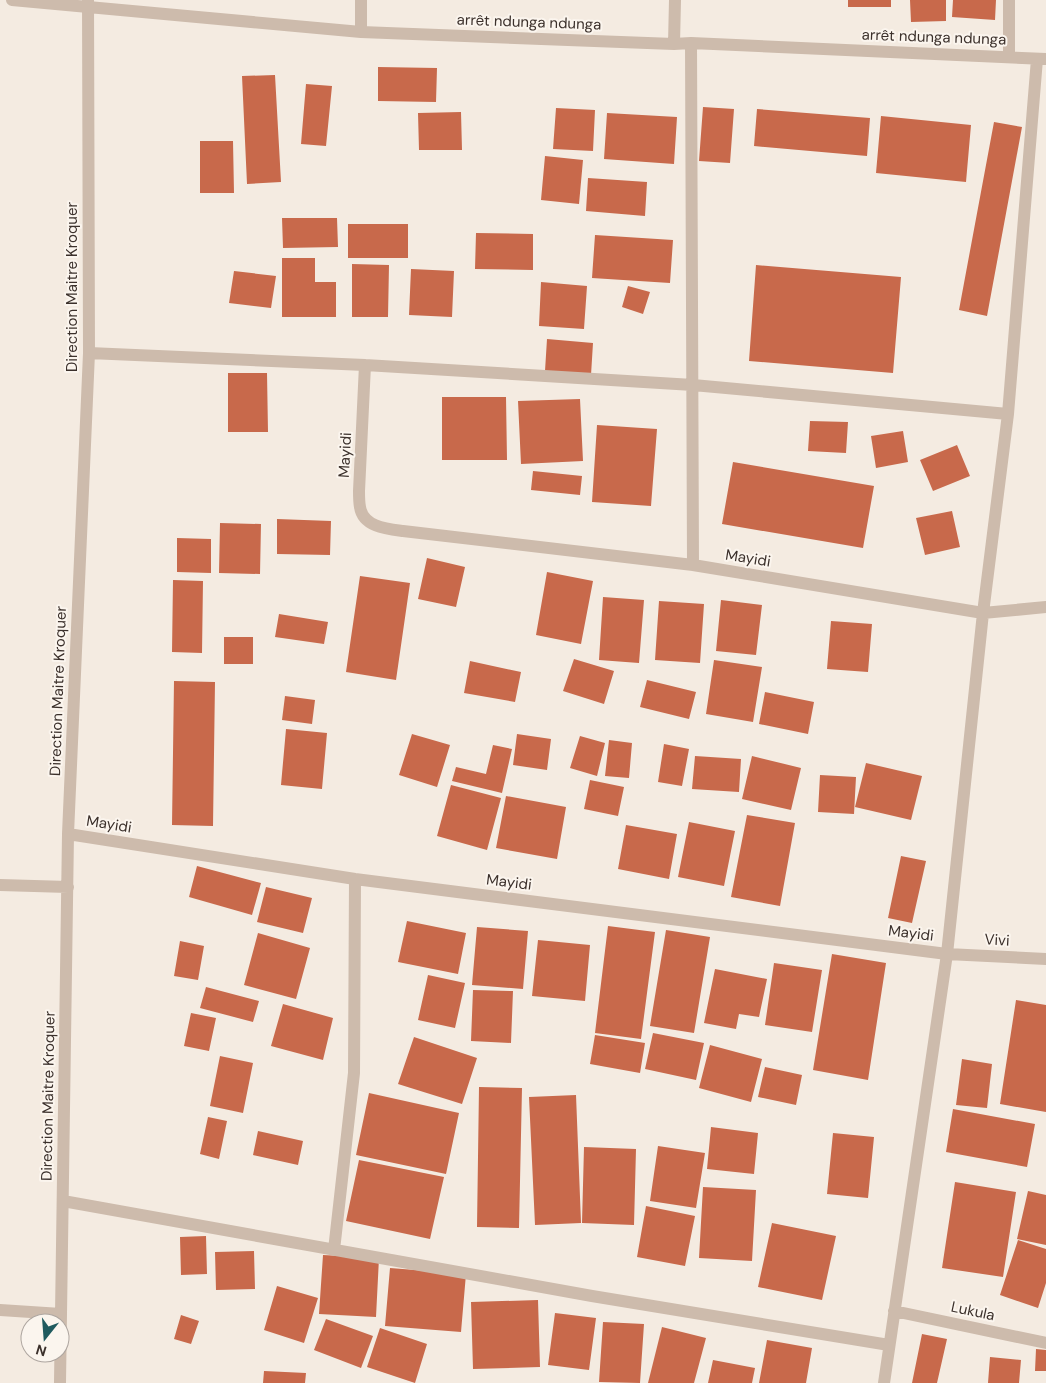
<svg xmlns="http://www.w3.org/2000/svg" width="1046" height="1383" viewBox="0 0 1046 1383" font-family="'DM Sans',sans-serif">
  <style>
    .building { fill: #c8694b }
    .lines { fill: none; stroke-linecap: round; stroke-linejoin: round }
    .minor { stroke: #cdbbac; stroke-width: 12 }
    .labels { text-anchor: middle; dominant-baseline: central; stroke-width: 4; stroke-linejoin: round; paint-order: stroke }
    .street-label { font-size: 15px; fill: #3b302b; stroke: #fbf5ee }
  </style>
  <rect width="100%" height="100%" fill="#f4ebe1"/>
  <path class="building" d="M 848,0 L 891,0 L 891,7 L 848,7 Z
    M 910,0 L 946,0 L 946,21 L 911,22 Z
    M 953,0 L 996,0 L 995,20 L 952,17 Z
    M 378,67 L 437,68 L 436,102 L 378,101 Z
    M 275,75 L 281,182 L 247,184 L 242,76 Z
    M 306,84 L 332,86 L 326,146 L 301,144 Z
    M 703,107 L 734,109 L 730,163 L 699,161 Z
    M 556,108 L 595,110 L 593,151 L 553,149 Z
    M 757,109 L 870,118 L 867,156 L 754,146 Z
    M 461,112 L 462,150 L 419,150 L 418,113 Z
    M 607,113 L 677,117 L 674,164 L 604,159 Z
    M 881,116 L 971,125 L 966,182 L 876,173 Z
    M 994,122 L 1022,127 L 987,316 L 959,310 Z
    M 200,141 L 233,141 L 234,193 L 200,193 Z
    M 545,156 L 583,160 L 579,204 L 541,200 Z
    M 588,178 L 647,182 L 645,216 L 586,211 Z
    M 282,218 L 337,218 L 338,247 L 283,248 Z
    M 348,224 L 408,224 L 408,258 L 348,258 Z
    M 476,233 L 533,234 L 533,270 L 475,269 Z
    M 595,235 L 673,240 L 670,283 L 592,278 Z
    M 282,258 L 315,258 L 315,282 L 336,282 L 336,317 L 282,317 Z
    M 352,264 L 389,265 L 388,317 L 352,317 Z
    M 756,265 L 901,277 L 893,373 L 749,361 Z
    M 411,269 L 454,271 L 452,317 L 409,315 Z
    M 234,271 L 276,276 L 271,308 L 229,303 Z
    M 541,282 L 587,286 L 584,329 L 539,326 Z
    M 628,286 L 650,292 L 643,314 L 622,307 Z
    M 547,339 L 593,343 L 591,375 L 545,371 Z
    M 228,373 L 267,373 L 268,432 L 228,432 Z
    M 442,397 L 506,397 L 507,460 L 442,460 Z
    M 580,399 L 583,461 L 521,464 L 518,401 Z
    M 810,421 L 848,422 L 846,453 L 808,451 Z
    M 597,425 L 657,429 L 651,506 L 592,502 Z
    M 903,431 L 908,462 L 876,468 L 871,436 Z
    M 957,445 L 970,476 L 933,491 L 920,460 Z
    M 733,462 L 874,486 L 863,548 L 722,524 Z
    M 533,471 L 582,476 L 580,495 L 531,490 Z
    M 952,511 L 960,547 L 925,555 L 916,518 Z
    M 277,519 L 331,521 L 330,555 L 277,554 Z
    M 220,523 L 261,524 L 260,574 L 219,573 Z
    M 177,538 L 211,539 L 211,573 L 177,572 Z
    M 427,558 L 465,567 L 456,607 L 418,599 Z
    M 547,572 L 593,581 L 581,644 L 536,635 Z
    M 360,576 L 410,583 L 396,680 L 346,672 Z
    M 173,580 L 203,581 L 202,653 L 172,652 Z
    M 603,597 L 644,600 L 639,663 L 599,660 Z
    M 721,600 L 762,605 L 756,655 L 716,651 Z
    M 659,601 L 704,604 L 700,663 L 655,660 Z
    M 279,614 L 328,622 L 324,644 L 275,637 Z
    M 831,621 L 872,624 L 868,672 L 827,669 Z
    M 224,637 L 253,637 L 253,664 L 224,664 Z
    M 574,659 L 614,671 L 604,704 L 563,691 Z
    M 714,660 L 762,667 L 753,722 L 706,714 Z
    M 470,661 L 521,672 L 515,702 L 464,693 Z
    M 647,680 L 696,692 L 689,719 L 640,707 Z
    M 174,681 L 215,682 L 213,826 L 172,825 Z
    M 765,692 L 814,702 L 808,734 L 759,724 Z
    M 285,696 L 315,700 L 312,724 L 282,720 Z
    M 286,729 L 327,733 L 322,789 L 281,785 Z
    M 412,734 L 450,745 L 437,787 L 399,775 Z
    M 517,734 L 551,739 L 547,770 L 513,765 Z
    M 580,736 L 605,743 L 597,776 L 570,768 Z
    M 609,740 L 632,743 L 629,778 L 605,776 Z
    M 664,744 L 689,749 L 682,786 L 658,782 Z
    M 493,745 L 512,749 L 502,793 L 452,781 L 456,767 L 486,774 Z
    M 695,756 L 741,759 L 739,792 L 692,789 Z
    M 752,756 L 801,768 L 791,810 L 742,799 Z
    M 866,763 L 922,776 L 911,820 L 855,807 Z
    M 820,775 L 856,777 L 854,814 L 818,812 Z
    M 590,780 L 624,787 L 618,816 L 584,809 Z
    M 451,785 L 501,798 L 487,850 L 437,836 Z
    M 506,796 L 566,807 L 557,859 L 496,848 Z
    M 747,815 L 795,823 L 780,906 L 731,897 Z
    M 689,822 L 735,831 L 724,886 L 678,877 Z
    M 626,825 L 677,834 L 669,879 L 618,869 Z
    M 901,856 L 926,861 L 912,923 L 888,918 Z
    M 197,866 L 261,883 L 252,915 L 189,897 Z
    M 266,887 L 312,898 L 303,933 L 257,922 Z
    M 407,921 L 466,933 L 458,974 L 398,962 Z
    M 608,926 L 655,932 L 641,1039 L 595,1033 Z
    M 477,927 L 528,931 L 523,989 L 472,985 Z
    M 666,930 L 710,937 L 694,1033 L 650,1026 Z
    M 258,933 L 310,948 L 296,999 L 244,985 Z
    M 538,940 L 590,945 L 585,1001 L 532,996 Z
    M 180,941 L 204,946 L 198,980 L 174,976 Z
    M 832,954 L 886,963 L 868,1080 L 813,1070 Z
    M 774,963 L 822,970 L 812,1032 L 765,1025 Z
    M 715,969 L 767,979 L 759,1017 L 739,1014 L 736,1029 L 704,1023 Z
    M 428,975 L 465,983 L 455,1028 L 418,1020 Z
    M 206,987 L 259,1001 L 253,1022 L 200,1008 Z
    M 473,990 L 513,991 L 511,1043 L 471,1041 Z
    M 1016,1000 L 1046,1005 L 1046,1112 L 1000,1104 Z
    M 283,1004 L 333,1018 L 323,1060 L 271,1046 Z
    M 191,1013 L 216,1018 L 209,1051 L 184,1046 Z
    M 653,1033 L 704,1043 L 696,1080 L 645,1069 Z
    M 595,1035 L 645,1043 L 640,1073 L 590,1064 Z
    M 414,1037 L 477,1058 L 462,1104 L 398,1084 Z
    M 710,1045 L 762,1059 L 751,1102 L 699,1088 Z
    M 220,1056 L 253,1063 L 243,1113 L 210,1106 Z
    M 962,1059 L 992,1064 L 987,1108 L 956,1105 Z
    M 765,1067 L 802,1075 L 796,1105 L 758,1097 Z
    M 479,1087 L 522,1088 L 519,1228 L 477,1227 Z
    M 369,1093 L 459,1113 L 446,1174 L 356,1155 Z
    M 576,1095 L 581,1223 L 535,1225 L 529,1097 Z
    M 953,1109 L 1035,1124 L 1027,1167 L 946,1152 Z
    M 208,1117 L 227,1121 L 219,1159 L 200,1154 Z
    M 711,1127 L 758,1133 L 754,1174 L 707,1169 Z
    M 258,1131 L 303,1141 L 298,1165 L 253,1155 Z
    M 833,1133 L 874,1137 L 868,1198 L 827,1194 Z
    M 658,1146 L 705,1153 L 696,1208 L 650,1201 Z
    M 584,1147 L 636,1149 L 634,1225 L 582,1223 Z
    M 359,1160 L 444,1177 L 430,1239 L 346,1221 Z
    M 955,1182 L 1016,1192 L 1003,1277 L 942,1268 Z
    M 703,1187 L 756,1190 L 752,1261 L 699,1258 Z
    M 1028,1191 L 1046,1195 L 1046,1245 L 1017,1239 Z
    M 646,1206 L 695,1216 L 685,1266 L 637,1257 Z
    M 772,1223 L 836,1236 L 822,1300 L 758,1287 Z
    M 206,1236 L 207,1274 L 181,1275 L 180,1237 Z
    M 1018,1240 L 1046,1249 L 1046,1283 L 1038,1308 L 1000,1295 Z
    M 254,1251 L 255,1289 L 216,1290 L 215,1252 Z
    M 323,1255 L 379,1258 L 376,1317 L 319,1314 Z
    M 390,1268 L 466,1274 L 461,1332 L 385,1326 Z
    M 277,1286 L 318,1298 L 304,1343 L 264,1330 Z
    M 538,1300 L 540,1367 L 473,1369 L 471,1302 Z
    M 555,1313 L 596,1318 L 589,1370 L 548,1365 Z
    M 181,1315 L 199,1321 L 191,1344 L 174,1339 Z
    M 326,1319 L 373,1336 L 361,1368 L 314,1350 Z
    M 603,1322 L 644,1324 L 640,1383 L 599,1382 Z
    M 662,1327 L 706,1338 L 694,1383 L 648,1383 Z
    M 380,1328 L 427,1344 L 415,1383 L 367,1367 Z
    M 922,1334 L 947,1339 L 937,1383 L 912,1383 Z
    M 767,1340 L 812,1348 L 806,1383 L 759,1383 Z
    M 1036,1349 L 1046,1350 L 1046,1371 L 1035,1371 Z
    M 990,1357 L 1021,1360 L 1019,1383 L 988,1383 Z
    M 713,1360 L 755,1368 L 752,1383 L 708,1383 Z
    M 264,1371 L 306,1373 L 305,1383 L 263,1383 Z"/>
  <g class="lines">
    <path class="minor" d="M 12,0 L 361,32 L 674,44 L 691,43 L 1046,59
      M 361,0 L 361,32
      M 691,43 L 693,565
      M 674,44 L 675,0
      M 1009,56 L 1009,0
      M 89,353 L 365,365 L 693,385 L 1008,414
      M 365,365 L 359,491 C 359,496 359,502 360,507 C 363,527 387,529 403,531 L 693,565 L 983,613 L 1046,607
      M 68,834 L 355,879 L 947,954 L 1046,959
      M 0,885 L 68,887
      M 63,1201 L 592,1296 L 889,1345
      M 334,1250 L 354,1073 L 355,879
      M 0,1310 L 61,1314
      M 894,1311 L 1046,1343
      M 60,1383 L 68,834 L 89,353 L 88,0
      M 884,1383 L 947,954 L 983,613 L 1008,414 L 1037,59"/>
  </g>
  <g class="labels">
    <g class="street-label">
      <text transform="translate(529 22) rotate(2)">arrêt ndunga ndunga</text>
      <text transform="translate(934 37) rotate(2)">arrêt ndunga ndunga</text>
      <text transform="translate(72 287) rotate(-90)">Direction Maitre Kroquer</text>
      <text transform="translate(345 455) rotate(-87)">Mayidi</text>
      <text transform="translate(748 558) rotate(9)">Mayidi</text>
      <text transform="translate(58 691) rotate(-88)">Direction Maitre Kroquer</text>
      <text transform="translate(109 824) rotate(9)">Mayidi</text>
      <text transform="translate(509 882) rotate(7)">Mayidi</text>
      <text transform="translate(911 933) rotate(7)">Mayidi</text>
      <text transform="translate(997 940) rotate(3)">Vivi</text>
      <text transform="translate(48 1096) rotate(-89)">Direction Maitre Kroquer</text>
      <text transform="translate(973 1311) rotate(12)">Lukula</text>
    </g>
  </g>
  <g transform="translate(45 1338) rotate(197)"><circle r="24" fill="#fbf5ee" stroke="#aea6a0"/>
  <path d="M0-4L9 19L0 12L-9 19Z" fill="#1f5a5e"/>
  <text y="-8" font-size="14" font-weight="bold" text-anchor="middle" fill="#3b302b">N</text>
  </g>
</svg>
